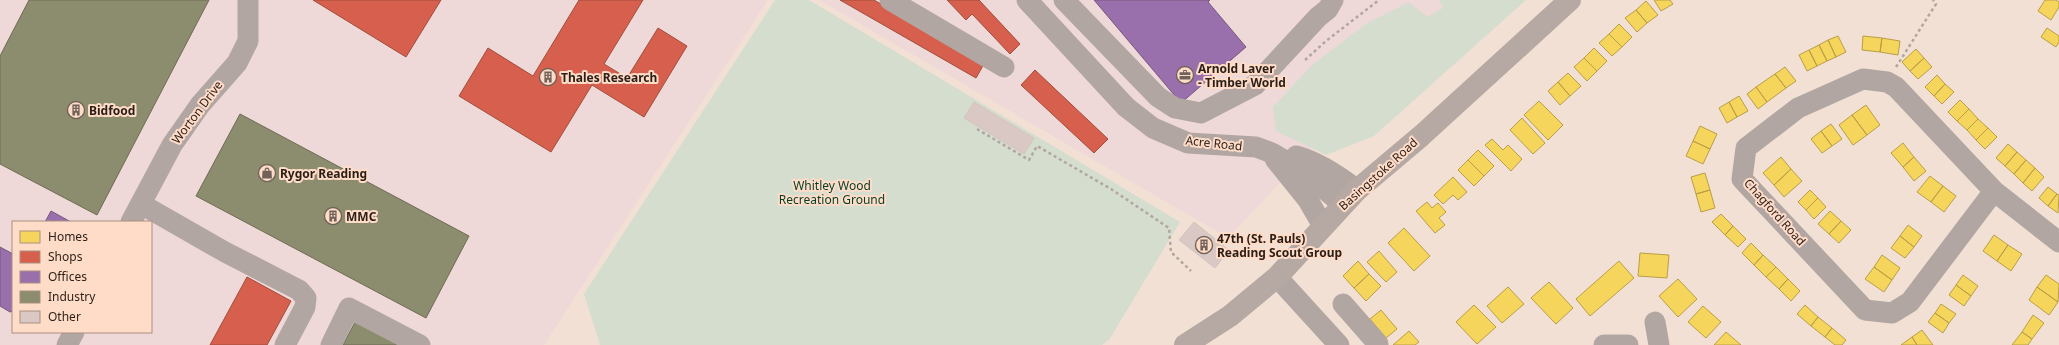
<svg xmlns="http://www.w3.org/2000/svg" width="2059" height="345" viewBox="0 0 2059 345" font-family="'Noto Sans',sans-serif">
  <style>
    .commercial { fill: #efd9d8; fill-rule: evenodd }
    .green { fill: #d4ddce }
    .homes { fill: #f6d55c; stroke: #b99e47 }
    .shops { fill: #d6604d; stroke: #a24c3c }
    .offices { fill: #9970ab; stroke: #78577e }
    .industry { fill: #8c8c6e; stroke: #6f6b54 }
    .building { fill: #d9c8c3; stroke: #d4c4bf }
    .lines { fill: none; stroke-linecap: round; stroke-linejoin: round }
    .path { stroke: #b1a6a0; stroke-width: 2.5; stroke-dasharray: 3 3; stroke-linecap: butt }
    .minor { stroke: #b1a6a2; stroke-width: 21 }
    .major { stroke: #b6a8a2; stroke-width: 22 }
    .labels { text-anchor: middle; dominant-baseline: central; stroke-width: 4; stroke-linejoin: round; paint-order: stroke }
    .poi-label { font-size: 12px; font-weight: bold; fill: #2a1e16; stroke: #ffdcc8; text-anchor: start }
    .street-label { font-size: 12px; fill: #2a1e16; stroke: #ffdcc8 }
    .park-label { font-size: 12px; fill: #003f26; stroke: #ffdcc8 }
  </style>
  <rect width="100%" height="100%" fill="#f2e0d5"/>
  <path class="commercial" d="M 0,0 L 768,0 L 544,345 L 0,345 ZM 13,222 L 151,222 L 151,332 L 13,332 Z
    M 819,0 L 1454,0 L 1444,8 L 1228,238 Z"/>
  <path class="green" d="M 775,0 L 809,0 L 1180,222 L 1109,340 L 1102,345 L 600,345 L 584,294 Z
    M 1439,0 L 1526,0 L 1374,136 L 1326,155 L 1276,131 L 1273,107 L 1312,65 L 1367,23 L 1409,2 L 1427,17 L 1443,8 Z"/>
  <path class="homes" d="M 1654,0 L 1670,0 L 1673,4 L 1661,11 Z
    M 2045,0 L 2056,0 L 2059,2 L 2059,7 L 2051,20 L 2038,11 Z
    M 1646,1 L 1658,15 L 1647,23 L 1636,10 Z
    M 1636,10 L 1647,23 L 1637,32 L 1625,18 Z
    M 1619,24 L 1632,37 L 1622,47 L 1609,34 Z
    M 2047,28 L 2059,36 L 2059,42 L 2056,47 L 2041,37 Z
    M 1609,34 L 1622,47 L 1612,56 L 1599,43 Z
    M 1838,36 L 1846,52 L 1836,57 L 1828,40 Z
    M 1863,36 L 1882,38 L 1880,52 L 1862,50 Z
    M 1882,38 L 1900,41 L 1898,55 L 1880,52 Z
    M 1828,40 L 1836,57 L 1827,61 L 1819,45 Z
    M 1819,45 L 1827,61 L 1817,66 L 1809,50 Z
    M 1594,48 L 1607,61 L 1597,71 L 1584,58 Z
    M 1916,49 L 1924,58 L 1910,71 L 1902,62 Z
    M 1809,50 L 1817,66 L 1807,71 L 1799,55 Z
    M 1584,58 L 1597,71 L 1587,81 L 1574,67 Z
    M 1924,58 L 1932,67 L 1918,79 L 1910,71 Z
    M 1785,67 L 1796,81 L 1786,88 L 1775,74 Z
    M 1568,73 L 1581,86 L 1570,96 L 1558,82 Z
    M 1775,74 L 1786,88 L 1767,102 L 1756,87 Z
    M 1937,75 L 1945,84 L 1934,96 L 1925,87 Z
    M 1558,82 L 1570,96 L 1560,105 L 1548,91 Z
    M 1945,84 L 1954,92 L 1942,104 L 1934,96 Z
    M 1756,87 L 1767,102 L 1758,109 L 1747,94 Z
    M 1739,96 L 1748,111 L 1737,117 L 1729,102 Z
    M 1960,100 L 1969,109 L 1957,121 L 1948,112 Z
    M 1539,101 L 1563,125 L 1548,140 L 1524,115 Z
    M 1729,102 L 1737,117 L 1727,123 L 1719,108 Z
    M 1866,105 L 1880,125 L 1867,135 L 1852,115 Z
    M 1969,109 L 1978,119 L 1967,130 L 1957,121 Z
    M 1852,115 L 1867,135 L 1853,145 L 1839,125 Z
    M 1522,118 L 1545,143 L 1533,154 L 1510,130 Z
    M 1978,119 L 1988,128 L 1976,140 L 1967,130 Z
    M 1831,124 L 1842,139 L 1832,146 L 1821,131 Z
    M 1700,126 L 1717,134 L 1710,149 L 1693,141 Z
    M 1988,128 L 1997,137 L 1985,149 L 1976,140 Z
    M 1821,131 L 1832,146 L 1822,153 L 1811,139 Z
    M 1492,139 L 1503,150 L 1508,145 L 1522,159 L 1511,171 L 1485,145 Z
    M 1693,141 L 1710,149 L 1703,164 L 1686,156 Z
    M 1903,143 L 1914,157 L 1903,167 L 1891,153 Z
    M 2008,144 L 2017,152 L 2005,166 L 1996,158 Z
    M 1478,150 L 1494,166 L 1484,176 L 1468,160 Z
    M 2017,152 L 2026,160 L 2014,174 L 2005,166 Z
    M 1781,157 L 1791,169 L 1774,185 L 1763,173 Z
    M 1914,157 L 1926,171 L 1914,181 L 1903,167 Z
    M 1468,160 L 1484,176 L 1474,186 L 1458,170 Z
    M 2026,160 L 2035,168 L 2023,183 L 2014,174 Z
    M 2035,168 L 2044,177 L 2032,191 L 2023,183 Z
    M 1791,169 L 1802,181 L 1784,197 L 1774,185 Z
    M 1705,173 L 1710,190 L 1696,194 L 1691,177 Z
    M 1930,176 L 1943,186 L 1931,202 L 1917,192 Z
    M 1453,177 L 1467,192 L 1458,200 L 1453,195 L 1443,204 L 1434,195 Z
    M 1943,186 L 1956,196 L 1944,212 L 1931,202 Z
    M 2048,187 L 2057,194 L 2048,206 L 2039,198 Z
    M 1710,190 L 1715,208 L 1701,212 L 1696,194 Z
    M 1810,190 L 1818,198 L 1806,210 L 1798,202 Z
    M 2057,194 L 2059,195 L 2058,213 L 2048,206 Z
    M 1818,198 L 1826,207 L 1814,219 L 1806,210 Z
    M 1427,202 L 1432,208 L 1438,203 L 1446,212 L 1439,218 L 1445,225 L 1435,233 L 1416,211 Z
    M 1830,211 L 1841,221 L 1829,234 L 1818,224 Z
    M 1721,214 L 1733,226 L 1725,235 L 1712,222 Z
    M 1841,221 L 1851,230 L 1839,243 L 1829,234 Z
    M 1908,225 L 1922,236 L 1914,247 L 1900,236 Z
    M 1733,226 L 1746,239 L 1738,247 L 1725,235 Z
    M 1404,228 L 1430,256 L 1414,271 L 1388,243 Z
    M 1994,235 L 2008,245 L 1997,261 L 1983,251 Z
    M 1900,236 L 1914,247 L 1905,258 L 1891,248 Z
    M 1751,243 L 1763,255 L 1754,265 L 1742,253 Z
    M 2008,245 L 2022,254 L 2011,271 L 1997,261 Z
    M 1379,251 L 1397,272 L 1386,282 L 1367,262 Z
    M 1640,253 L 1669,255 L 1667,278 L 1638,276 Z
    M 1763,255 L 1776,267 L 1766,277 L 1754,265 Z
    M 1882,255 L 1900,268 L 1892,280 L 1874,267 Z
    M 1358,261 L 1369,274 L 1354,288 L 1343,276 Z
    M 1619,261 L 1634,278 L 1590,316 L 1576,299 Z
    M 1776,267 L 1788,279 L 1779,289 L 1766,277 Z
    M 1874,267 L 1892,280 L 1884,292 L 1865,279 Z
    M 1369,274 L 1381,286 L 1366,301 L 1354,288 Z
    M 1963,275 L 1978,286 L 1971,296 L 1956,285 Z
    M 2046,275 L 2059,284 L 2058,302 L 2037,287 Z
    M 1678,279 L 1697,299 L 1678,317 L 1659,296 Z
    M 1788,279 L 1800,291 L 1791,301 L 1779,289 Z
    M 1549,282 L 1573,308 L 1556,324 L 1531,298 Z
    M 1956,285 L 1971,296 L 1964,306 L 1949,295 Z
    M 1508,287 L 1524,304 L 1502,323 L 1487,306 Z
    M 2037,287 L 2058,302 L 2049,315 L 2029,300 Z
    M 1941,304 L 1956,314 L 1949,323 L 1935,313 Z
    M 1474,305 L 1496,327 L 1477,344 L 1456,322 Z
    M 1805,305 L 1818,317 L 1811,326 L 1797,314 Z
    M 1703,306 L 1721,322 L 1706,338 L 1688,322 Z
    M 1381,310 L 1397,329 L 1386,338 L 1370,319 Z
    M 1935,313 L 1949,323 L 1943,333 L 1928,322 Z
    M 2033,315 L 2044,323 L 2032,339 L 2022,332 Z
    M 1818,317 L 1832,328 L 1825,337 L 1811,326 Z
    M 1832,328 L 1846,340 L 1842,345 L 1835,345 L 1825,337 Z
    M 1922,330 L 1933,345 L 1917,345 L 1912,337 Z
    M 1409,331 L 1419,342 L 1415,345 L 1393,345 Z
    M 1726,332 L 1741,345 L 1714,345 Z
    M 2022,332 L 2032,339 L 2028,345 L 2012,345 Z
    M 1912,337 L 1917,345 L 1901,345 Z"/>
  <path class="shops" d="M 313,0 L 441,0 L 406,57 Z
    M 579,0 L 643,0 L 604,64 L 627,78 L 658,28 L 687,46 L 644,117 L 592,85 L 551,152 L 459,96 L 488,48 L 533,76 Z
    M 840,0 L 874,0 L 984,64 L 976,78 Z
    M 947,0 L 979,0 L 1020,44 L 1010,54 L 972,14 L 966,20 Z
    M 1035,70 L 1108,139 L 1094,153 L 1021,85 Z
    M 247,277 L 291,301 L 267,345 L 210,345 Z"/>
  <path class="offices" d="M 1094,0 L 1210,0 L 1208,2 L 1246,47 L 1181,103 Z
    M 51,211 L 71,222 L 45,222 Z
    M 0,247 L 13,254 L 13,311 L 10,312 L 0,306 Z"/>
  <path class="industry" d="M 29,0 L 209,0 L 97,215 L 0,164 L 0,56 Z
    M 240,114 L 469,236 L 426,318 L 196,196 Z
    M 355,322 L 399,345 L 343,345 Z"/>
  <path class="building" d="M 974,102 L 1034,138 L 1024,154 L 964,118 Z
    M 1194,222 L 1229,250 L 1215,268 L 1179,240 Z"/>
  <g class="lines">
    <path class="path" d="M 1305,60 L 1326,41 L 1379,0
      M 1896,67 L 1936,4 L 1933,0
      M 977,129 L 1029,160 L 1037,146 L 1111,189 L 1169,228 L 1171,252 L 1191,271"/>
    <path class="minor" d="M 890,0 L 1004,67
      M 1027,0 L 1126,107 L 1153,128 L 1188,143 L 1256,147 L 1272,153 L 1307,174 L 1343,205
      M 1064,0 L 1158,97 L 1175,108 L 1201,113 L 1255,85 L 1318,17 L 1328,9 L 1333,0
      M 1296,156 C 1318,162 1339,176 1357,190
      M 1275,159 L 1308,200 L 1323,226
      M 1994,191 L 1910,302 L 1892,313 L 1865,310 L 1742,179 L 1746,148 L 1798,108 L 1863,79 L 1887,82 L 1896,87 L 1994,191 L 2059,242
      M 141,204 L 225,252 L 299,290 L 306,298 L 305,307 L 285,345
      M 131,222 L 172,145 L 200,105 L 237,63 L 248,41 L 248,0
      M 1277,277 L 1339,345
      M 1343,304 L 1378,344 L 1377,345
      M 1655,322 L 1659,345
      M 67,345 L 74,332
      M 331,345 L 349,308 L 420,345
      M 1604,345 L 1628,345"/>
    <path class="major" d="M 1185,345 L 1230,316 L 1277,277 L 1357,190 L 1421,136 L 1570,0"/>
  </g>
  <defs>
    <g id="office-ring" transform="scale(0.9)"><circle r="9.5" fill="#ffdcc8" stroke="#706259" stroke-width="1.5"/><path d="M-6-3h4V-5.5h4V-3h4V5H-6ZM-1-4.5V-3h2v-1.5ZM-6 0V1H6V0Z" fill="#706259"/></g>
    <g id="building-ring" transform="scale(0.9)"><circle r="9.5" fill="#ffdcc8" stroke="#706259" stroke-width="1.5"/><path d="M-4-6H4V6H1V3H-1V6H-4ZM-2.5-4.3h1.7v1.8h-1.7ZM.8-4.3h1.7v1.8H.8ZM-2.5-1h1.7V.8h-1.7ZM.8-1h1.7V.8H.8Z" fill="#706259"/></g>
    <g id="shop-ring" transform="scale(0.9)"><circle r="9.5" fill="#ffdcc8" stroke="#706259" stroke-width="1.5"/><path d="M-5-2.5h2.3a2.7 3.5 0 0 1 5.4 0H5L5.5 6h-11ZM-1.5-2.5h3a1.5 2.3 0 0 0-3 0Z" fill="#706259"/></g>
  </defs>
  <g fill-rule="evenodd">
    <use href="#office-ring" x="1185" y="75"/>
    <use href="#building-ring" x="548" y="77"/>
    <use href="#building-ring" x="76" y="110"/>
    <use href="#shop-ring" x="267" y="173"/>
    <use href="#building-ring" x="333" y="216"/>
    <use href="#building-ring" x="1204" y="245"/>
  </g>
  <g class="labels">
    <g class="poi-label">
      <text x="1198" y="68">Arnold Laver<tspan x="1198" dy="14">- Timber World</tspan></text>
      <text x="561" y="77">Thales Research</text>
      <text x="89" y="110">Bidfood</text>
      <text x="280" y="173">Rygor Reading</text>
      <text x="346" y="216">MMC</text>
      <text x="1217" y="238">47th (St. Pauls)<tspan x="1217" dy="14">Reading Scout Group</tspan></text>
    </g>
    <g class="street-label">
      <text transform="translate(197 112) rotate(-53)">Worton Drive</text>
      <text transform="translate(1214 143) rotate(6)">Acre Road</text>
      <text transform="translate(1378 174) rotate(-42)">Basingstoke Road</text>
      <text transform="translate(1775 212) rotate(48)">Chagford Road</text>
    </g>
    <g class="park-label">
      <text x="832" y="185">Whitley Wood<tspan x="832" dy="14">Recreation Ground</tspan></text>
    </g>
  </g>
  <rect x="12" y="221" width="140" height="112" fill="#ffdcc8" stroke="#aa9081"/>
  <rect x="20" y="231" width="20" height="12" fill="#f6d55c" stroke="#aa9081"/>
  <text x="48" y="241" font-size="12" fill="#2a1e16">Homes</text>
  <rect x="20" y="251" width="20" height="12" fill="#d6604d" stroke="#aa9081"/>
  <text x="48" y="261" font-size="12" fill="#2a1e16">Shops</text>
  <rect x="20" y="271" width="20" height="12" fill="#9970ab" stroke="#aa9081"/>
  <text x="48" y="281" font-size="12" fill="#2a1e16">Offices</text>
  <rect x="20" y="291" width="20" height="12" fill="#8c8c6e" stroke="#aa9081"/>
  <text x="48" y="301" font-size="12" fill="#2a1e16">Industry</text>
  <rect x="20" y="311" width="20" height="12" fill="#d9c8c3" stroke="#aa9081"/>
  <text x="48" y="321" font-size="12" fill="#2a1e16">Other</text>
</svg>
